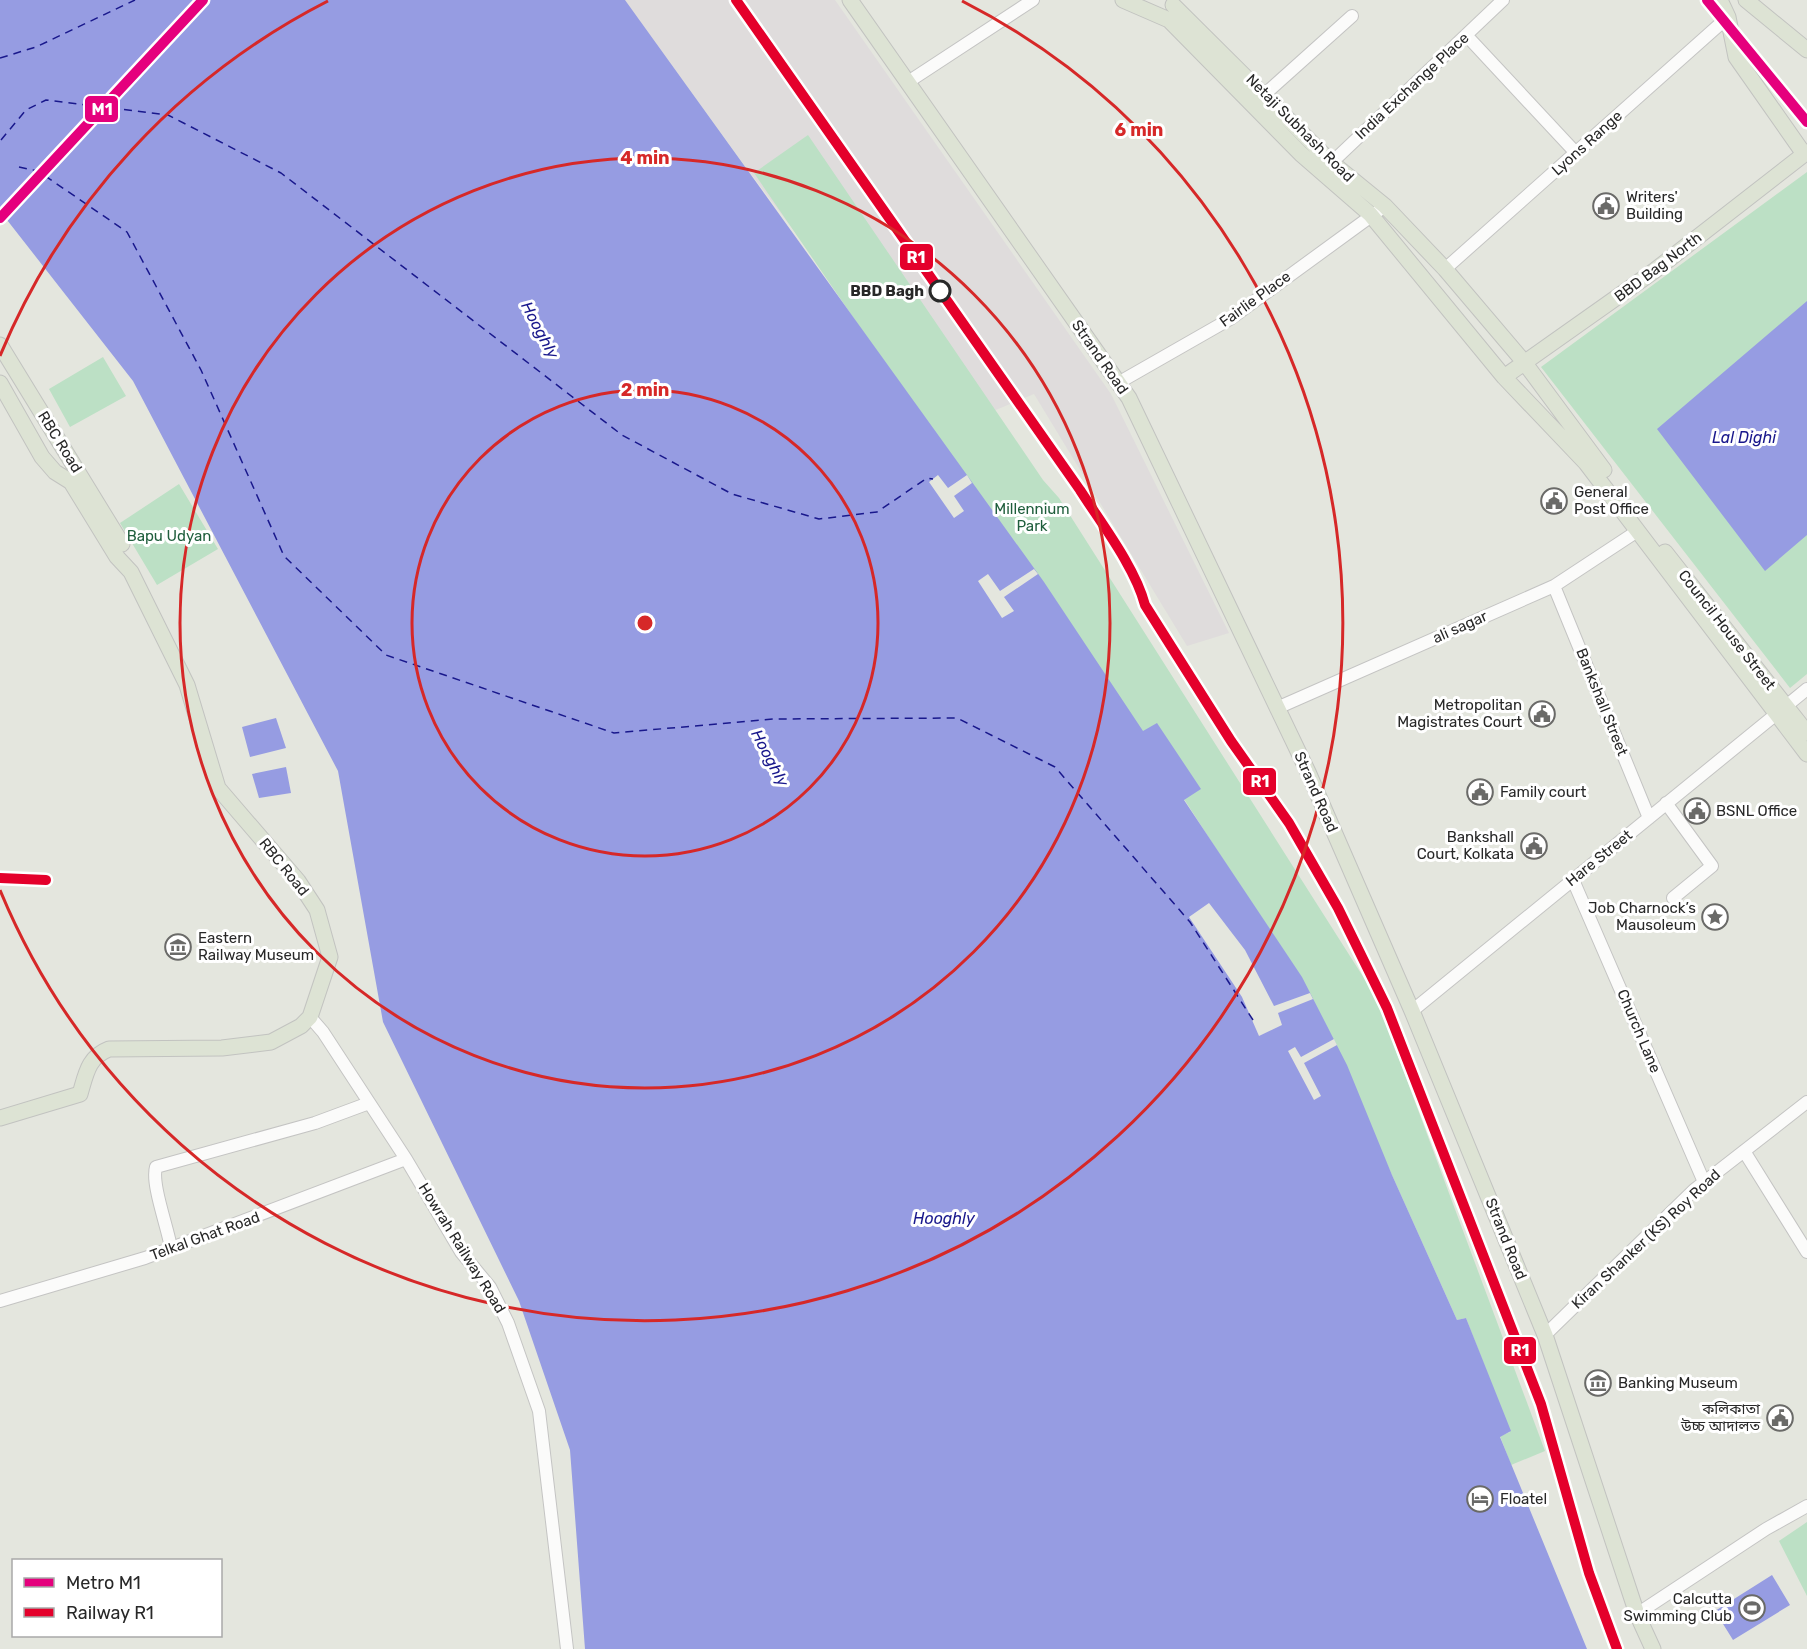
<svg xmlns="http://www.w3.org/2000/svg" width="1807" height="1649" viewBox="0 0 1807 1649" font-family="Rubik,'Noto Sans Bengali',sans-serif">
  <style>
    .industrial { fill: #dfdcdc }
    .green { fill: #bce0c5 }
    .water { fill: #969ce2 }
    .pier { fill: #e4e6de }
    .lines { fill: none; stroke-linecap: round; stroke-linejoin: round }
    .ferry { stroke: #19188c; stroke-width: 1.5; stroke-dasharray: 8 6; stroke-linecap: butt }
    .minor-casing { stroke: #c4c4c3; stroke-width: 14 }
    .major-casing { stroke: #c2c3c0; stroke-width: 17 }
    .minor { stroke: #fbfbfa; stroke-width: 12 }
    .major { stroke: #dde3d4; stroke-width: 15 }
    .rail-casing { stroke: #ddd; stroke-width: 5 }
    .rail { stroke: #fff; stroke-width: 3; stroke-dasharray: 9; stroke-linecap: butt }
    .rail-1-casing { stroke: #fff; stroke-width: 15 }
    .rail-1 { stroke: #e4002b; stroke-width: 10 }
    .metro-1-casing { stroke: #fff; stroke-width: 15 }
    .metro-1 { stroke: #e5007d; stroke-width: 10 }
    .ring { fill: none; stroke: #d62828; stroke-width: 3 }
    .stop-dot { fill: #fff; stroke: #282828; stroke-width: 3 }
    .labels { text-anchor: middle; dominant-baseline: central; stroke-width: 6; stroke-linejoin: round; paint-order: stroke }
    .street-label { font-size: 15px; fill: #282828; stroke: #fff }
    .poi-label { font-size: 15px; fill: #282828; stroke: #fff; text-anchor: start }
    .stop-label { font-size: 15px; font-weight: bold; fill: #282828; stroke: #fff; text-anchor: end }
    .park-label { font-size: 15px; fill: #1f5e3c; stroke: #fff }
    .water-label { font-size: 16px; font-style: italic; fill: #19188c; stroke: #fff }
    .centre { fill: #d62828; stroke: #fff; stroke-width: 3 }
    .ring-label { font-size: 18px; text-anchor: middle; font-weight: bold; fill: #d62828; stroke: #fff; stroke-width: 6; stroke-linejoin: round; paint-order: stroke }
    .line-badge { stroke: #fff; stroke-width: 2 }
    .badge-label { font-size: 16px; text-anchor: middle; font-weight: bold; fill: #fff }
  </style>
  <rect width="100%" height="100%" fill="#e4e6de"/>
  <path class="industrial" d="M 625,0 L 835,0 L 1111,394 L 1229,633 L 1187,646 L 1034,394 L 945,431 L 742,162 Z"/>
  <path class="green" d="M 808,135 L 1043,480 L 1059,498 L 1376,997 L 1545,1451 L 1511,1465 L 1500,1436 L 1510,1432 L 1466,1318 L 1457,1320 L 1313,999 L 1184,799 L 754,173 Z
    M 1807,172 L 1807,674 L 1790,688 L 1541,367 Z
    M 103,357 L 126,396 L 70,427 L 49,389 Z
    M 179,484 L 218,549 L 157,585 L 120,523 Z
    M 1807,1522 L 1807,1596 L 1779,1541 Z"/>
  <path class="water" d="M 0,0 L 625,0 L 1044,582 L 1143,731 L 1157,723 L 1201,789 L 1184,800 L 1302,977 L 1347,1065 L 1392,1175 L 1457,1320 L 1466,1318 L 1511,1431 L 1500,1437 L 1587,1649 L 585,1649 L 570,1450 L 519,1301 L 383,1022 L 338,771 L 133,381 L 0,211 Z
    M 1807,301 L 1807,535 L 1765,571 L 1657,429 Z
    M 276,718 L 286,748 L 250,757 L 242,727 Z
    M 286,767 L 291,793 L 259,798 L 252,774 Z
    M 1772,1575 L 1790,1605 L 1733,1640 L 1715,1611 Z"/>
  <path class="pier" d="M 938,475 L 948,488 L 967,475 L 972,483 L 954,496 L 964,511 L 954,518 L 929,482 Z
    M 1034,569 L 1038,574 L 1004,597 L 1014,611 L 1002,618 L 978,581 L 988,574 L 1000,591 Z
    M 1209,903 L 1245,950 L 1274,1006 L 1310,993 L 1313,999 L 1278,1013 L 1282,1025 L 1259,1036 L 1242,997 L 1189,917 Z
    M 1334,1039 L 1337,1045 L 1304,1063 L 1321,1096 L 1314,1100 L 1288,1051 L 1295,1047 L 1301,1057 Z"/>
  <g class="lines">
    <path class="ferry" d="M 0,58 L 36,47 L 135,0
      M 1,140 L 26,110 L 46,100 L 168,115 L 281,173 L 622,435 L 732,494 L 819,519 L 877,512 L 927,478 L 933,479
      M 19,167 L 38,171 L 127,232 L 201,370 L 284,556 L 386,655 L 614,733 L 774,719 L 957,718 L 1055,767 L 1190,922 L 1253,1020"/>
    <g class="minor-casing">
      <path id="minor" d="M 1466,35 L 1576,153
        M 908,82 L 1033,0
        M 1265,94 L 1352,16
        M 1327,167 L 1503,0
        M 1445,269 L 1728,17
        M 1118,383 L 1230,319 L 1385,206
        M 1554,586 L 1649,818
        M 1277,708 L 1554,586 L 1636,532
        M 1666,803 L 1712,866 L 1673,898
        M 1573,880 L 1704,1182
        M 1412,1011 L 1807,689
        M 310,1017 L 323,1032 L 406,1159 L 461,1252 L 490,1287 L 508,1323 L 539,1411 L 567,1649
        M 1744,1151 L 1807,1252
        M 171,1248 C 168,1228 151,1184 156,1167 L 315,1123 L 369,1103
        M 0,1301 L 145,1258 L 406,1159
        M 1545,1335 L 1694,1190 L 1807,1102
        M 1637,1614 L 1766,1529 L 1807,1506"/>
    </g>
    <g class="major-casing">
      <path id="major" d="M 850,0 L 1129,398 L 1308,772 L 1412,1011 L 1545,1335 L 1637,1614 L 1653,1649
        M 1123,0 L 1169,20 L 1301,154 L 1370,214 L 1504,377 L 1586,463 L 1807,754
        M 1720,0 L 1728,17 L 1736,57 L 1804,154 L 1807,154
        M 1746,0 L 1807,50
        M 1173,5 L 1331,162 L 1385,206 L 1445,269 L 1524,362 L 1604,470
        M 0,345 L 122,544
        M 1504,377 L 1654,271 L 1807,152
        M 0,383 L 42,457 L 55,472 L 71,482 L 117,557 L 131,572 L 187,685 L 218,788 L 298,881 L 317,910 L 330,957 L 310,1017 L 301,1026 L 271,1042 L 222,1048 L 109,1049 C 88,1057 86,1074 80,1094 L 0,1118
        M 1665,552 L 1807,733"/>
    </g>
    <use href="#minor" class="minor"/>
    <use href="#major" class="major"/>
    <g class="rail-casing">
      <path id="rail" d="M 736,0 L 1080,490 C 1101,523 1135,567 1145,605 L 1231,741 L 1289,823 L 1338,908 L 1387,1008 L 1541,1404 L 1589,1573 L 1617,1649
        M 0,878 L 46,880"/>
    </g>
    <use href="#rail" class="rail"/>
    <g class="rail-1-casing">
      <path id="rail-1" d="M 736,0 L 1080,490 C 1101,523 1135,567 1145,605 L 1231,741 L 1289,823 L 1338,908 L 1387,1008 L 1541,1404 L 1589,1573 L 1617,1649
        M 0,878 L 46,880"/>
    </g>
    <use href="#rail-1" class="rail-1"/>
    <g class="metro-1-casing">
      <path id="metro-1" d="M 1707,0 L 1807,122
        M 0,218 L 203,0"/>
    </g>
    <use href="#metro-1" class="metro-1"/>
  </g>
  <g class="ring">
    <circle cx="645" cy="623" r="233"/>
    <circle cx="645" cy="623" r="465"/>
    <path d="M0 356A698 698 0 0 1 328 1M962 1A698 698 0 1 1 0 890"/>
  </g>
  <defs>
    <g id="civic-ring" transform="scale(1.35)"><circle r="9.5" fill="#fff" stroke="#6a6a68" stroke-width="1.5"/><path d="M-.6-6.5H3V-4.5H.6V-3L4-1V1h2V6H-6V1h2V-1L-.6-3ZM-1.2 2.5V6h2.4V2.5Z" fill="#6a6a68"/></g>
    <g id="sight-ring" transform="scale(1.35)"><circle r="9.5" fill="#fff" stroke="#6a6a68" stroke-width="1.5"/><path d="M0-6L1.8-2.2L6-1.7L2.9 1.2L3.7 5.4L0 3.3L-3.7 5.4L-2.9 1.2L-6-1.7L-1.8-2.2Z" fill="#6a6a68"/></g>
    <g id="museum-ring" transform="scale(1.35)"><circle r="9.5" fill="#fff" stroke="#6a6a68" stroke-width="1.5"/><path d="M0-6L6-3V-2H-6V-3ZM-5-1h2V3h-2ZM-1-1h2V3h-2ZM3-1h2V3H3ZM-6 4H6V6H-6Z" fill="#6a6a68"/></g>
    <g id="hotel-ring" transform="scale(1.35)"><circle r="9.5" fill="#fff" stroke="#6a6a68" stroke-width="1.5"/><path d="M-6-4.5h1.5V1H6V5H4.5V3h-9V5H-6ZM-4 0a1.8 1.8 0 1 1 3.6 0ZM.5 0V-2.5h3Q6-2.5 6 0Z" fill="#6a6a68"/></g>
    <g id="stadium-ring" transform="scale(1.35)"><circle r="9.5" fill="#fff" stroke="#6a6a68" stroke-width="1.5"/><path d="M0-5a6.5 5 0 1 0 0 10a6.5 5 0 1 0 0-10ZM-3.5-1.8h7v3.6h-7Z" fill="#6a6a68"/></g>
  </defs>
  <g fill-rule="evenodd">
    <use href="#civic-ring" x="1606" y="206"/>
    <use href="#civic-ring" x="1554" y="501"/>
    <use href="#civic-ring" x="1542" y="714"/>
    <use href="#civic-ring" x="1480" y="792"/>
    <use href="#civic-ring" x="1697" y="811"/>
    <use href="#civic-ring" x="1534" y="846"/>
    <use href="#sight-ring" x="1715" y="917"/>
    <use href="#museum-ring" x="178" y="947"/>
    <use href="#museum-ring" x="1598" y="1383"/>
    <use href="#civic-ring" x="1780" y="1418"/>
    <use href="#hotel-ring" x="1480" y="1499"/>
    <use href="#stadium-ring" x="1752" y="1608"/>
  </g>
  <circle class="stop-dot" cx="940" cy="291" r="10"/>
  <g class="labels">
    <g class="street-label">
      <text transform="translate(1412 86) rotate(-43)">India Exchange Place</text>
      <text transform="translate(1300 128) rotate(45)">Netaji Subhash Road</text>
      <text transform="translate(1587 143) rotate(-42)">Lyons Range</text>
      <text transform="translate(1658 267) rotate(-37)">BBD Bag North</text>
      <text transform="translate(1255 299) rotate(-36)">Fairlie Place</text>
      <text transform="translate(1100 357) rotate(55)">Strand Road</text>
      <text transform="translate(60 442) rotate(58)">RBC Road</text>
      <text transform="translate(1460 627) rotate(-24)">ali sagar</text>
      <text transform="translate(1727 630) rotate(52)">Council House Street</text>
      <text transform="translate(1602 702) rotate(68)">Bankshall Street</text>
      <text transform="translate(1316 792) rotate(66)">Strand Road</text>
      <text transform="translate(1599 858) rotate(-39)">Hare Street</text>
      <text transform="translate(284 867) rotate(51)">RBC Road</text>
      <text transform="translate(1639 1031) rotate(67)">Church Lane</text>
      <text transform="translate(205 1236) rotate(-20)">Telkal Ghat Road</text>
      <text transform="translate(1506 1239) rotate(68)">Strand Road</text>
      <text transform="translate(1646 1239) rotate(-43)">Kiran Shanker (KS) Roy Road</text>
      <text transform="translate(462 1248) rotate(58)">Howrah Railway Road</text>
    </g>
    <g class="poi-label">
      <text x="1626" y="197">Writers'<tspan x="1626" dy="17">Building</tspan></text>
      <text x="1574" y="492">General<tspan x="1574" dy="17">Post Office</tspan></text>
      <text x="1522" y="705" text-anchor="end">Metropolitan<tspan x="1522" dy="17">Magistrates Court</tspan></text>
      <text x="1500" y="792">Family court</text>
      <text x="1716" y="811">BSNL Office</text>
      <text x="1514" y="837" text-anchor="end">Bankshall<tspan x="1514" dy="17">Court, Kolkata</tspan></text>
      <text x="1696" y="908" text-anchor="end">Job Charnock’s<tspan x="1696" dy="17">Mausoleum</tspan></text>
      <text x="198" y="938">Eastern<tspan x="198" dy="17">Railway Museum</tspan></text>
      <text x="1618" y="1383">Banking Museum</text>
      <text x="1760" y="1409" text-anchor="end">কলিকাতা<tspan x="1760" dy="17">উচ্চ আদালত</tspan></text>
      <text x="1500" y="1499">Floatel</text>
      <text x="1732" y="1599" text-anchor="end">Calcutta<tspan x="1732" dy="17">Swimming Club</tspan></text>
    </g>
    <g class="stop-label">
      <text x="924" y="291">BBD Bagh</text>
    </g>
    <g class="park-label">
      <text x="1032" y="509">Millennium<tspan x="1032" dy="17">Park</tspan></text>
      <text x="169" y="536">Bapu Udyan</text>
    </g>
    <g class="water-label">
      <text transform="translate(540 330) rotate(62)">Hooghly</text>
      <text x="1744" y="437">Lal Dighi</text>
      <text transform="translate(770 758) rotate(62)">Hooghly</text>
      <text x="944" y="1218">Hooghly</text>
    </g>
  </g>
  <circle cx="645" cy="623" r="9" class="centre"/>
  <g class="ring-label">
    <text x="1139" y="136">6 min</text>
    <text x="645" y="164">4 min</text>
    <text x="645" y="396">2 min</text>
  </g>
  <g class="line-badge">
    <rect x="84" y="95" width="35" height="28" rx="6" fill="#e5007d"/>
    <rect x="899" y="243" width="35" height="28" rx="6" fill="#e4002b"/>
    <rect x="1242" y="767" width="35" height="29" rx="6" fill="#e4002b"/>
    <rect x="1503" y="1336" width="34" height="29" rx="6" fill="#e4002b"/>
  </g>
  <g class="badge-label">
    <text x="102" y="115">M1</text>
    <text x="916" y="263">R1</text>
    <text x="1260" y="787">R1</text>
    <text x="1520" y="1356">R1</text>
  </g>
  <rect x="12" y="1559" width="210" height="78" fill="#ffffff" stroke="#a9a9a9" stroke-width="1.5"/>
  <rect x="24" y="1578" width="30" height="9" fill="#e5007d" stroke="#a9a9a9" stroke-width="1.5"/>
  <text x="66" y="1589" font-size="18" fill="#282828">Metro M1</text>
  <rect x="24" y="1608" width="30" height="9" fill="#e4002b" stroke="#a9a9a9" stroke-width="1.5"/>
  <text x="66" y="1619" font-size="18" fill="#282828">Railway R1</text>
</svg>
